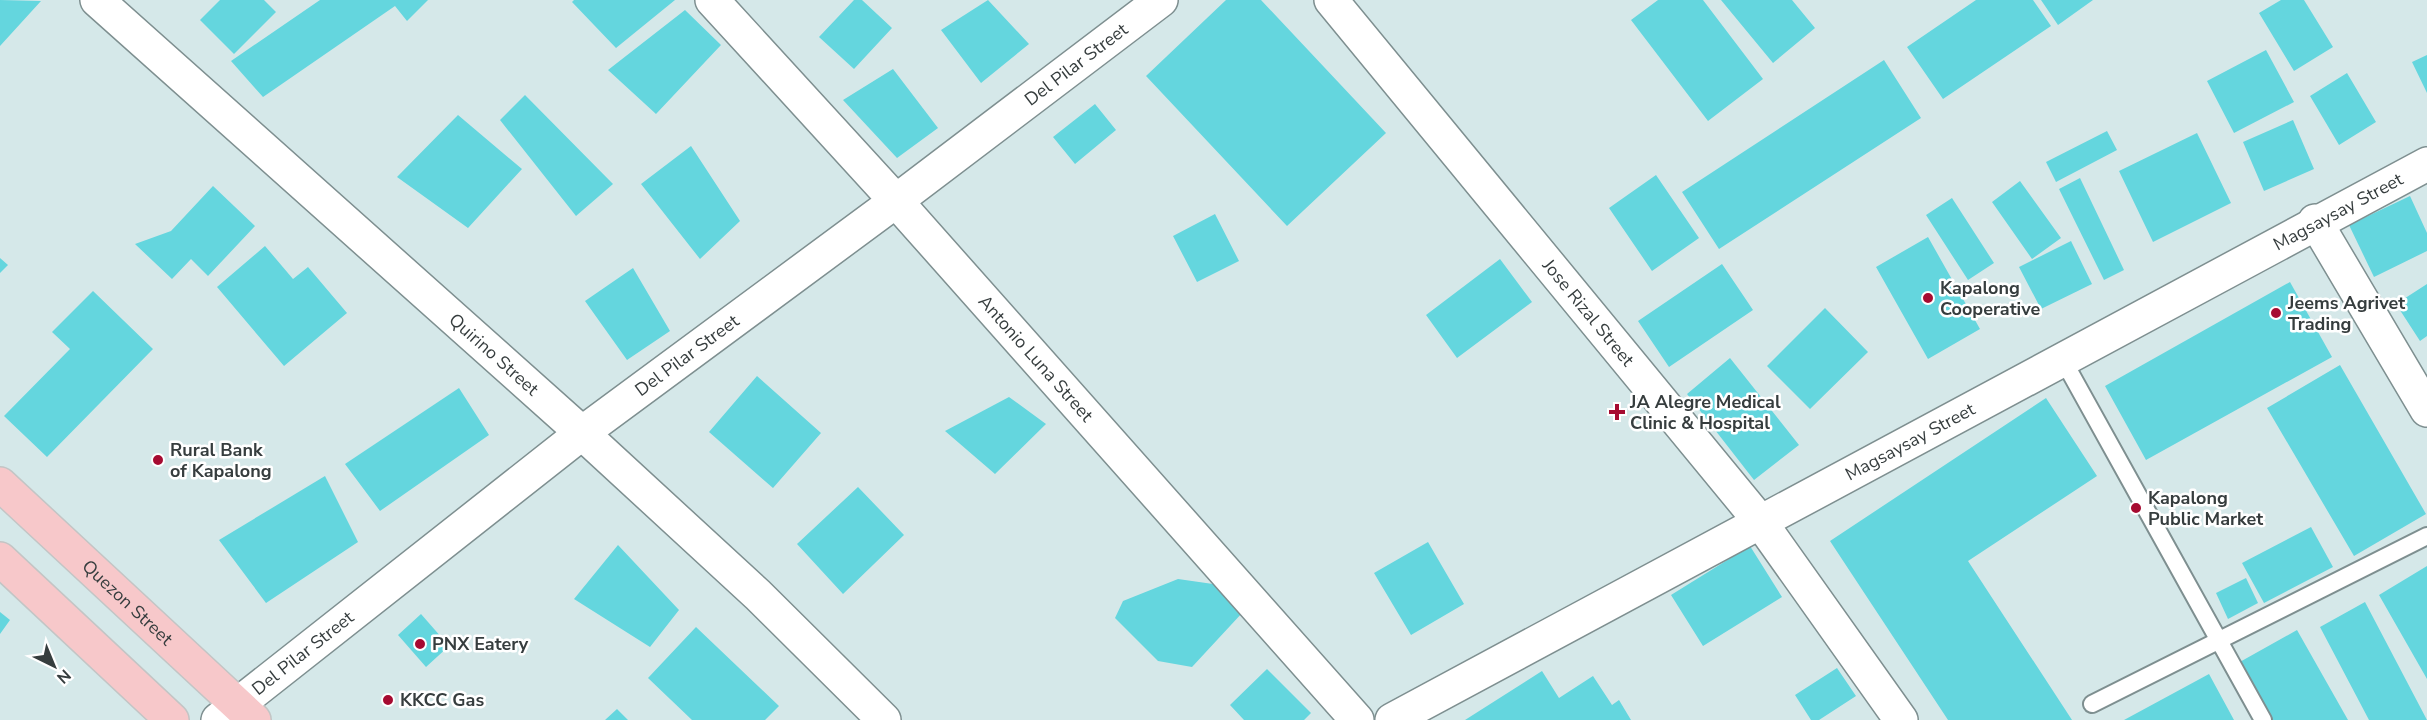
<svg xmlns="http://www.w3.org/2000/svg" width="2427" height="720" viewBox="0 0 2427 720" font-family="'Nunito Sans',sans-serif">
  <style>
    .building { fill: #64d6de }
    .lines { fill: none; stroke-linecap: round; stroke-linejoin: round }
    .service-casing { stroke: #7e8f90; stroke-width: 20 }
    .minor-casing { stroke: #7e8f90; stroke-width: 36 }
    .trunk-casing { stroke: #c3c5c5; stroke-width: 36 }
    .service { stroke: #fff; stroke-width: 16 }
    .minor { stroke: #fff; stroke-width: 33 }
    .trunk { stroke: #f7c8ca; stroke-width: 33 }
    .poi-dot { fill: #a60b31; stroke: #fff; stroke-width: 2 }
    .labels { text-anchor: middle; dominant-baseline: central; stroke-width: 5; stroke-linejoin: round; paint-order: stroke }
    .street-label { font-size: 18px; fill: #363d3e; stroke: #fff }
    .poi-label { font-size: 18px; font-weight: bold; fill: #363d3e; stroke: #fff; text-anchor: start }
  </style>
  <rect width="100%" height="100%" fill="#d5e8e9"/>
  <path class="building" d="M 0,0 L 41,1 L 0,46 Z
    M 220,0 L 264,0 L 276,12 L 234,54 L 200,20 Z
    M 320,0 L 428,0 L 407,21 L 395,6 L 263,97 L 231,61 Z
    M 574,0 L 675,0 L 616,48 L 572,2 Z
    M 854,0 L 862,0 L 892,28 L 854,69 L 819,37 Z
    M 988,0 L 1029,44 L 981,83 L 941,30 Z
    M 1226,0 L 1261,0 L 1386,133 L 1287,226 L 1146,76 Z
    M 1658,0 L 1703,0 L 1763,79 L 1708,121 L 1631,20 Z
    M 1721,0 L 1792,0 L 1815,28 L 1773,63 Z
    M 1976,0 L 2033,0 L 2051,26 L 1943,99 L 1907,47 Z
    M 2041,0 L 2093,0 L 2058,25 Z
    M 2281,0 L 2304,0 L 2333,47 L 2294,71 L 2259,13 Z
    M 685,10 L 721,45 L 656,114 L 608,70 Z
    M 2266,50 L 2294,102 L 2234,133 L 2207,81 Z
    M 2427,55 L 2427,93 L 2412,62 Z
    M 1884,60 L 1921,118 L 1719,249 L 1682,192 Z
    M 893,69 L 938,128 L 897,158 L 843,100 Z
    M 2347,73 L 2376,122 L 2339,145 L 2310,96 Z
    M 525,95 L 613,184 L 576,216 L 500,120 Z
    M 1095,104 L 1116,130 L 1075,164 L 1053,137 Z
    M 458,115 L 522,169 L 468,228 L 397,177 Z
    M 2293,120 L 2314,169 L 2264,191 L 2243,142 Z
    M 2107,131 L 2117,150 L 2056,182 L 2046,162 Z
    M 2197,133 L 2231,203 L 2153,242 L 2119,171 Z
    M 691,146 L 740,221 L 700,259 L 641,184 Z
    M 1656,175 L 1699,238 L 1652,271 L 1609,208 Z
    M 2080,178 L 2124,270 L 2104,280 L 2059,189 Z
    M 2020,181 L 2061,238 L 2032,259 L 1992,202 Z
    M 213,186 L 255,226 L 208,276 L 191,259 L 172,279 L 135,244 L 171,231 Z
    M 2410,196 L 2427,233 L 2427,251 L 2374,277 L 2349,225 Z
    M 1952,198 L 1994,263 L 1968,280 L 1926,215 Z
    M 1215,214 L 1239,261 L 1197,282 L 1173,236 Z
    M 1928,237 L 1980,329 L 1928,359 L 1876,267 Z
    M 2071,241 L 2092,284 L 2041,309 L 2019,267 Z
    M 265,246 L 293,279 L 308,267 L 347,313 L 284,366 L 217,287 Z
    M 0,258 L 8,265 L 0,273 Z
    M 1500,259 L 1532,302 L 1457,358 L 1426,315 Z
    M 1722,264 L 1753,310 L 1669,367 L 1638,321 Z
    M 633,268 L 670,331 L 627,360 L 585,301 Z
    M 2290,282 L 2332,357 L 2146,460 L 2105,386 Z
    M 2427,284 L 2427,336 L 2420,341 L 2396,304 Z
    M 93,291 L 153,349 L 47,457 L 4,416 L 70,349 L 52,332 Z
    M 1825,308 L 1868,352 L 1810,409 L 1767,366 Z
    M 1730,358 L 1799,445 L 1754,480 L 1687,394 Z
    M 2340,365 L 2426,514 L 2354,556 L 2267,408 Z
    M 757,376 L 821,433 L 773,488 L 709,432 Z
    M 459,388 L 489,435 L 380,511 L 345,464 Z
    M 1009,397 L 1046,424 L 995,474 L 945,431 Z
    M 2046,398 L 2097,476 L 1968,561 L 2072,720 L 1948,720 L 1830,541 Z
    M 325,476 L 358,542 L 266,603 L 219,540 Z
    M 858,487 L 904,535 L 843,594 L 797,544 Z
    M 2311,527 L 2333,567 L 2264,603 L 2242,563 Z
    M 1428,542 L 1464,604 L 1411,635 L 1374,573 Z
    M 618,545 L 679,610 L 650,647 L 574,599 Z
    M 1750,546 L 1782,597 L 1703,646 L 1671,595 Z
    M 2427,566 L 2427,679 L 2379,595 Z
    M 2246,578 L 2258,603 L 2228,619 L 2216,593 Z
    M 1178,579 L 1213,584 L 1243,612 L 1192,667 L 1158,661 L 1115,618 L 1123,601 Z
    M 2365,602 L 2427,720 L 2369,720 L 2320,627 Z
    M 0,612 L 10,620 L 0,634 Z
    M 421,614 L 449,646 L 426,667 L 398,635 Z
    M 696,627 L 779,706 L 765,720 L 692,720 L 648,678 Z
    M 2297,630 L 2348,720 L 2270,720 L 2238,663 Z
    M 1837,668 L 1856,696 L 1819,720 L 1811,720 L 1795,695 Z
    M 1267,669 L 1311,713 L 1304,720 L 1244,720 L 1230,705 Z
    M 1542,671 L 1559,698 L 1593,676 L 1612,705 L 1619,700 L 1631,720 L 1465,720 Z
    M 2209,674 L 2234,720 L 2124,720 Z
    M 617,709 L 628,720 L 605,720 Z"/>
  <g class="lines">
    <g class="service-casing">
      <path id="service" d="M 2062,358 L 2263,720
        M 2092,704 L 2427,536"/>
    </g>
    <g class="minor-casing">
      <g id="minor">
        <path id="s1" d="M 97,0 L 582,433 L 758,595 L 884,720"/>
        <path id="s2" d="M 712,0 L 896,201 L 1357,720"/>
        <path id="s3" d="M 1331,0 L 1759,520 L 1901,720"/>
        <path d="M 2315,221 L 2427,410"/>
        <path id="s4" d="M 218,720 L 582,433 L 896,201 L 1161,0"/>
        <path id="s5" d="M 1392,720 L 2427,164"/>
      </g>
    </g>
    <g class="trunk-casing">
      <g id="trunk">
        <path id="s6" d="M 0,484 L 254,720"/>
        <path d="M 0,559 L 172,720"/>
      </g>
    </g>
    <use href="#service" class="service"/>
    <use href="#minor" class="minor"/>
    <use href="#trunk" class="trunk"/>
  </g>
  <g class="poi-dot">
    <circle cx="1928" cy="298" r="6"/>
    <circle cx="2276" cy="313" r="6"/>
    <path d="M1614 403h6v6h6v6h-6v6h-6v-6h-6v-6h6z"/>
    <circle cx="158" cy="460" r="6"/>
    <circle cx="2136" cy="508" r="6"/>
    <circle cx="420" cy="644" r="6"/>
    <circle cx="388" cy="700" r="6"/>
  </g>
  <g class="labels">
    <g class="street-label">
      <text stroke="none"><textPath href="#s4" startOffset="1080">Del Pilar Street</textPath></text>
      <text stroke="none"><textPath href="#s5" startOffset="1074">Magsaysay Street</textPath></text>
      <text stroke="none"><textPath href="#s3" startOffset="405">Jose Rizal Street</textPath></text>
      <text stroke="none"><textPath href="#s1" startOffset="532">Quirino Street</textPath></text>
      <text stroke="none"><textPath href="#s4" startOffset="594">Del Pilar Street</textPath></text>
      <text stroke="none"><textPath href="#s2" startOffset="483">Antonio Luna Street</textPath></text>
      <text stroke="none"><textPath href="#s5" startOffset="588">Magsaysay Street</textPath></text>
      <text stroke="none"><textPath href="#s6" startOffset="174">Quezon Street</textPath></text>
      <text stroke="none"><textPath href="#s4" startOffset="108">Del Pilar Street</textPath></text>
    </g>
    <g class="poi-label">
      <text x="1940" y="288">Kapalong<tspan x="1940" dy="21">Cooperative</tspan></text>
      <text x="2288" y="303">Jeems Agrivet<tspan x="2288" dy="21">Trading</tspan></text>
      <text x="1630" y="402">JA Alegre Medical<tspan x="1630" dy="21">Clinic &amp; Hospital</tspan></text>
      <text x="170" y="450">Rural Bank<tspan x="170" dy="21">of Kapalong</tspan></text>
      <text x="2148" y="498">Kapalong<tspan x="2148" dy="21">Public Market</tspan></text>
      <text x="432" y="644">PNX Eatery</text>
      <text x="400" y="700">KKCC Gas</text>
    </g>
  </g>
  <g transform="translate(54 666) rotate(137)" stroke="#ffffff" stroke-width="4.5" paint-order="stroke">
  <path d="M0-4.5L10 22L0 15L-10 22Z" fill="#363d3e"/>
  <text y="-9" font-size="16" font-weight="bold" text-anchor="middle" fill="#363d3e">N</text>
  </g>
</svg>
